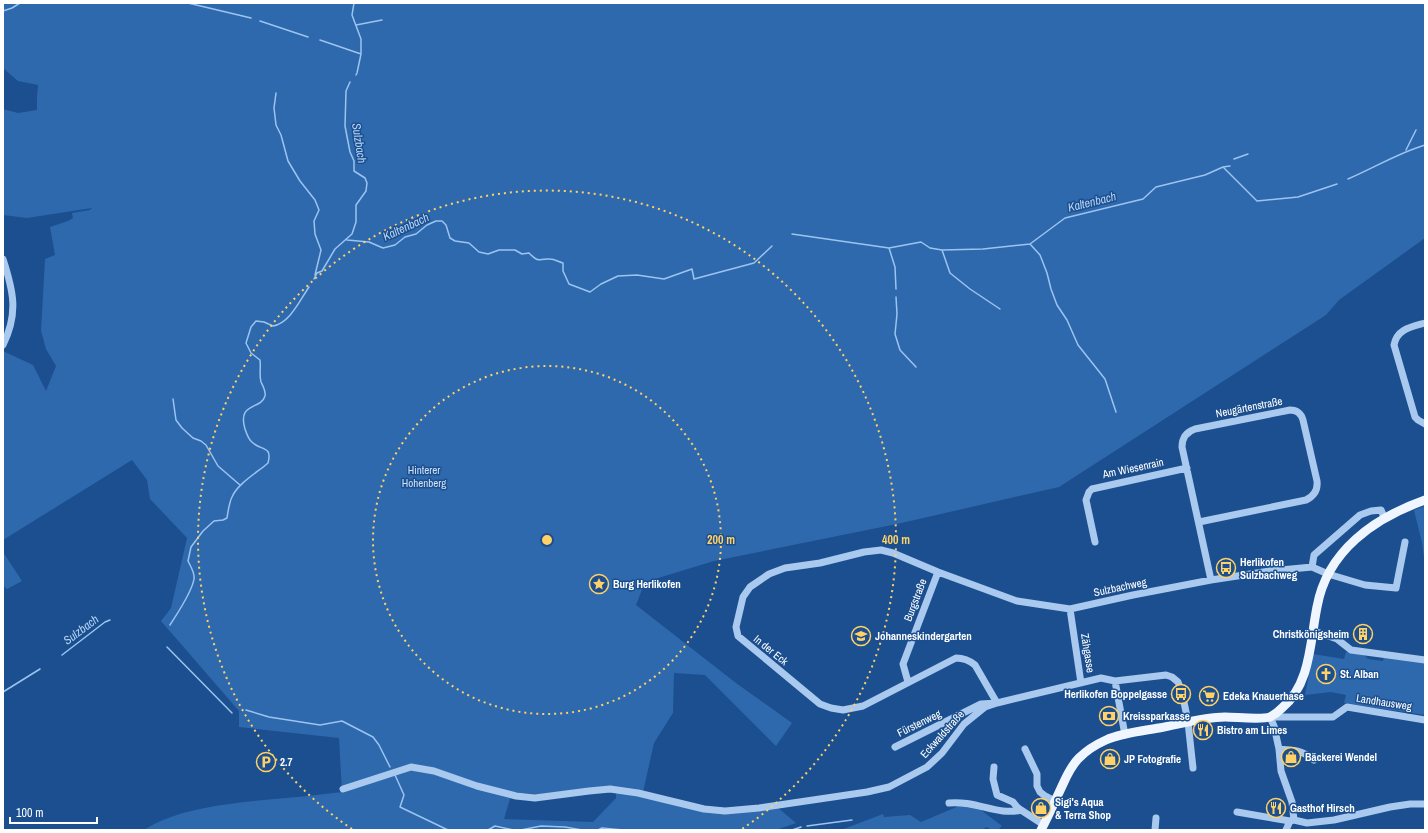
<svg xmlns="http://www.w3.org/2000/svg" width="1428" height="833" viewBox="0 0 1428 833" font-family="'Archivo Narrow',sans-serif">
  <style>
    .green { fill: #2e69ad }
    .lines { fill: none; stroke-linecap: round; stroke-linejoin: round }
    .stream { stroke: #9cc4f0; stroke-width: 1.5 }
    .minor { stroke: #a9c9ee; stroke-width: 7 }
    .major { stroke: #f0f6ff; stroke-width: 9 }
    .ring { fill: none; stroke: #ffd166; stroke-width: 2; stroke-dasharray: 2 4 }
    .labels { text-anchor: middle; dominant-baseline: central; stroke-width: 3; stroke-linejoin: round; paint-order: stroke }
    .street-label { font-size: 11px; fill: #fff; stroke: #1b4f8f }
    .park-label { font-size: 11px; fill: #cfe3fa; stroke: #1b4f8f }
    .poi-label { font-size: 11px; font-weight: bold; fill: #fff; stroke: #1b4f8f; text-anchor: start }
    .water-label { font-size: 12px; font-style: italic; fill: #b5d3f5; stroke: #1b4f8f }
    .centre { fill: #ffd166; stroke: #1b4f8f; stroke-width: 2 }
    .ring-label { font-size: 12px; text-anchor: middle; font-weight: bold; fill: #ffd166; stroke: #1b4f8f; stroke-width: 3; stroke-linejoin: round; paint-order: stroke }
  </style>
  <rect width="100%" height="100%" fill="#1b4f8f"/>
  <path class="green" d="M 3,3 L 1425,3 L 1425,238 L 1339,300 L 1326,315 L 1059,487 L 897,524 L 714,561 L 645,582 L 636,605 L 736,683 L 792,723 L 776,746 L 705,675 L 674,673 L 673,713 L 654,743 L 643,792 L 622,789 L 544,795 L 512,792 L 504,819 L 593,822 L 616,798 L 616,792 L 701,809 L 777,807 L 796,823 L 776,830 L 653,829 L 657,830 L 144,830 C 176,809 226,804 263,800 C 289,798 316,795 342,792 L 339,738 L 239,727 L 239,711 L 161,621 L 171,608 L 187,538 L 150,499 L 147,480 L 132,460 L 3,540 L 3,351 L 33,365 L 46,391 L 56,366 L 46,349 L 41,331 L 45,259 L 55,255 L 50,227 L 68,221 L 73,218 L 72,213 L 90,210 L 92,208 L 27,218 L 3,215 L 3,109 L 18,113 L 37,110 L 37,97 L 38,85 L 18,81 L 3,68 Z
    M 1425,506 L 1425,565 L 1422,543 L 1414,510 Z
    M 3,552 L 22,581 L 7,589 L 3,586 Z
    M 1346,652 L 1363,654 L 1368,659 L 1383,661 L 1384,656 L 1425,662 L 1425,715 L 1344,703 L 1346,695 L 1331,692 L 1305,695 L 1313,654 L 1344,659 Z
    M 959,806 L 981,810 L 1002,826 L 998,830 L 992,830 L 986,827 L 983,830 L 841,830 L 883,814 L 884,817 L 910,815 L 921,822 Z"/>
  <g class="lines">
    <path class="stream" d="M 188,3 L 251,18
      M 354,3 L 352,15 L 361,39 L 361,54 L 357,73 L 356,75
      M 3,11 L 12,8 L 20,3
      M 260,21 L 308,37
      M 356,25 L 382,20
      M 320,40 L 361,54
      M 276,93 L 274,108 L 276,125 L 281,135 L 288,161 L 300,181 L 315,200 L 319,210 L 314,221 L 315,234 L 321,250 L 315,275
      M 1406,150 L 1416,130
      M 1234,159 L 1248,154
      M 1223,167 L 1230,166
      M 1348,179 C 1374,168 1398,153 1425,145
      M 792,234 L 889,248 L 921,242 L 930,248 L 942,250 L 983,249 L 1030,244 L 1065,218 L 1143,199 L 1156,187 L 1205,175 L 1223,167 L 1257,201 L 1298,197 L 1337,184
      M 347,240 L 369,242 L 383,248 L 395,245 L 405,237 L 416,234 L 427,225 L 436,221 L 442,221 L 446,225 L 450,238 L 455,241 L 469,243 L 479,252 L 488,254 L 499,250 L 515,250 L 522,254 L 529,253 C 540,264 538,258 550,259 C 554,259 559,262 563,263 L 563,271 L 569,284 L 590,292 L 601,284 L 618,276 L 637,275 L 664,279 L 692,269 L 694,279 L 754,263 L 772,246
      M 1030,244 L 1040,255 L 1047,273 L 1051,289 L 1057,305 L 1067,320 L 1078,345 L 1105,379 L 1116,412
      M 889,248 L 895,267 L 896,289
      M 942,250 L 950,273 L 970,289 L 1000,309
      M 314,279 L 317,273 L 322,271 L 335,249 L 352,234 L 356,222 L 356,205 L 366,191 L 367,183 L 365,178 L 354,171 L 354,161 L 350,152 L 345,126 L 346,91 L 350,82
      M 896,297 L 897,314 L 895,334 L 900,350 L 916,367
      M 173,399 L 176,420 L 182,428 L 193,438 L 201,441 L 206,445 L 218,466 L 240,485
      M 170,625 C 177,614 192,592 194,579 C 195,573 191,567 188,561 L 191,547 L 203,531 L 214,521 L 223,520 L 227,518 C 228,512 229,503 232,497 C 237,484 258,472 268,463 C 273,445 260,451 252,442 C 249,440 246,432 245,429 C 237,402 261,410 265,396 C 266,391 263,386 261,382 C 259,375 261,368 260,360 L 251,353 L 246,343 L 251,327 L 256,321 L 264,322 L 273,326 C 290,323 300,300 309,287
      M 167,647 L 232,713
      M 62,655 L 105,622 L 110,620
      M 3,692 L 40,669
      M 246,710 L 269,717 L 320,725 L 342,721 L 373,737 L 379,745 L 390,767
      M 395,775 L 404,795 L 400,807 L 448,830
      M 807,826 L 852,820
      M 488,830 L 495,826 L 513,830
      M 521,830 L 541,826 L 565,827 L 582,830
      M 598,830 L 602,828 L 623,830
      M 792,830 L 801,827"/>
    <path class="minor" d="M 3,259 C 13,290 19,313 3,345
      M 1425,323 C 1411,327 1397,329 1394,345 L 1415,417 L 1418,420 L 1425,424
      M 1199,522 L 1306,500 C 1314,496 1318,490 1317,481 L 1303,420 C 1301,413 1297,410 1290,410 L 1195,429 C 1186,432 1182,438 1182,447 L 1211,580
      M 1095,542 L 1086,500 L 1089,492 L 1092,489 L 1187,468
      M 1312,567 L 1314,555 L 1360,515 L 1371,511 L 1381,510 L 1384,517
      M 1070,609 L 1081,683
      M 1314,631 L 1337,639 L 1351,650 L 1425,660
      M 1115,681 L 1125,735
      M 908,682 L 903,664 L 938,572
      M 895,747 L 981,704 L 997,703 L 975,665 C 969,660 964,658 956,658 L 863,706 L 843,710 L 831,708 L 820,704 L 738,636 L 736,627 L 743,597 L 750,587 L 769,574 L 785,568 L 820,563 L 864,552 L 881,550 L 893,553 L 938,572 L 1017,601 L 1070,609 L 1133,595 L 1211,580 L 1270,571 L 1312,567 L 1328,574 L 1365,585 L 1396,588 L 1405,542
      M 1025,749 L 1037,774 L 1037,786 L 1040,792 L 1045,796 L 1055,801
      M 1279,749 C 1294,750 1302,750 1314,760
      M 994,767 L 993,779 L 997,795 L 1013,802 L 1017,807 L 1021,810
      M 343,789 L 411,767 L 434,771 L 477,786 L 516,796 L 535,798 L 589,791 L 610,789 L 638,793 L 704,809 L 725,811 L 759,808 L 867,792 L 889,787 L 927,767 L 942,753 L 964,724 L 985,707 L 997,703 L 1101,678 L 1115,681 L 1166,675 L 1172,677 L 1178,682 L 1182,692 L 1188,722 L 1193,768
      M 949,803 C 975,800 998,816 1021,810 L 1044,825
      M 1237,812 L 1290,821
      M 1294,820 L 1307,823 L 1334,820 L 1390,807 L 1410,804 L 1425,804
      M 1155,830 L 1156,818
      M 1286,830 L 1290,821 L 1294,820 L 1292,802 L 1281,771 L 1279,749 L 1274,726 L 1270,717 L 1333,717 L 1347,707 L 1425,720"/>
    <path class="major" d="M 1041,830 C 1049,815 1056,799 1063,784 C 1067,775 1072,765 1079,758 C 1086,751 1097,744 1106,740 C 1122,733 1142,731 1159,728 C 1181,724 1203,717 1225,717 C 1236,717 1261,720 1270,717 C 1274,715 1279,711 1282,708 C 1311,684 1310,641 1317,607 C 1327,551 1374,518 1425,500"/>
  </g>
  <g class="ring">
    <circle cx="547" cy="540" r="174"/>
    <path d="M352 829A349 349 0 1 1 742 829"/>
  </g>
  <defs>
    <g id="bus-ring" transform="scale(1)"><circle r="9.5" fill="#1b4f8f" stroke="#ffd166" stroke-width="1.5"/><path d="M-5-6H5V4H4V6H2V4H-2V6H-4V4H-5ZM-3.5-4V0h7V-4ZM-3.5 1.2v1.5H-2V1.2ZM2 1.2v1.5H3.5V1.2Z" fill="#ffd166"/></g>
    <g id="sight-ring" transform="scale(1)"><circle r="9.5" fill="#1b4f8f" stroke="#ffd166" stroke-width="1.5"/><path d="M0-6L1.8-2.2L6-1.7L2.9 1.2L3.7 5.4L0 3.3L-3.7 5.4L-2.9 1.2L-6-1.7L-1.8-2.2Z" fill="#ffd166"/></g>
    <g id="building-ring" transform="scale(1)"><circle r="9.5" fill="#1b4f8f" stroke="#ffd166" stroke-width="1.5"/><path d="M-4-6H4V6H1V3H-1V6H-4ZM-2.5-4.3h1.7v1.8h-1.7ZM.8-4.3h1.7v1.8H.8ZM-2.5-1h1.7V.8h-1.7ZM.8-1h1.7V.8H.8Z" fill="#ffd166"/></g>
    <g id="school-ring" transform="scale(1)"><circle r="9.5" fill="#1b4f8f" stroke="#ffd166" stroke-width="1.5"/><path d="M0-5L7-2L0 1L-7-2ZM-4 1L0 2.5L4 1V4Q0 6-4 4Z" fill="#ffd166"/></g>
    <g id="church-ring" transform="scale(1)"><circle r="9.5" fill="#1b4f8f" stroke="#ffd166" stroke-width="1.5"/><path d="M-1.2-6h2.4v3.5h3.3v2.4h-3.3V6h-2.4V-.1h-3.3v-2.4h3.3Z" fill="#ffd166"/></g>
    <g id="supermarket-ring" transform="scale(1)"><circle r="9.5" fill="#1b4f8f" stroke="#ffd166" stroke-width="1.5"/><path d="M-6-5.5h2.5l.6 2H6L4.5 2H-2.5L-4.4-4H-6ZM-1.5 3.2a1.3 1.3 0 1 0 .1 0ZM3 3.2a1.3 1.3 0 1 0 .1 0Z" fill="#ffd166"/></g>
    <g id="bank-ring" transform="scale(1)"><circle r="9.5" fill="#1b4f8f" stroke="#ffd166" stroke-width="1.5"/><path d="M-6-4H6V4H-6ZM0-2.3a2.3 2.3 0 1 0 0 4.6a2.3 2.3 0 1 0 0-4.6Z" fill="#ffd166"/></g>
    <g id="restaurant-ring" transform="scale(1)"><circle r="9.5" fill="#1b4f8f" stroke="#ffd166" stroke-width="1.5"/><path d="M-5-6h1v4h1v-4h1v4h1v-4h1v5L-1.5 .5V6h-2V.5L-5-1ZM5-6V6H3V1.5H1.5Q1.5-4 5-6Z" fill="#ffd166"/></g>
    <g id="shop-ring" transform="scale(1)"><circle r="9.5" fill="#1b4f8f" stroke="#ffd166" stroke-width="1.5"/><path d="M-5-2.5h2.3a2.7 3.5 0 0 1 5.4 0H5L5.5 6h-11ZM-1.5-2.5h3a1.5 2.3 0 0 0-3 0Z" fill="#ffd166"/></g>
    <g id="parking-ring" transform="scale(1)"><circle r="9.5" fill="#1b4f8f" stroke="#ffd166" stroke-width="1.5"/><path d="M-3.5-5.5H1a3.5 3.5 0 0 1 0 7H-1V5.5H-3.5ZM-1-3.4V-.6H.8a1.4 1.4 0 0 0 0-2.8Z" fill="#ffd166"/></g>
  </defs>
  <g fill-rule="evenodd">
    <use href="#bus-ring" x="1226" y="568"/>
    <use href="#sight-ring" x="599" y="584"/>
    <use href="#building-ring" x="1363" y="634"/>
    <use href="#school-ring" x="861" y="636"/>
    <use href="#church-ring" x="1326" y="674"/>
    <use href="#bus-ring" x="1181" y="694"/>
    <use href="#supermarket-ring" x="1209" y="696"/>
    <use href="#bank-ring" x="1109" y="716"/>
    <use href="#restaurant-ring" x="1203" y="730"/>
    <use href="#shop-ring" x="1291" y="757"/>
    <use href="#shop-ring" x="1110" y="759"/>
    <use href="#parking-ring" x="266" y="762"/>
    <use href="#shop-ring" x="1041" y="808"/>
    <use href="#restaurant-ring" x="1276" y="808"/>
  </g>
  <g class="labels">
    <g class="street-label">
      <text transform="translate(1249 407) rotate(-11)">Neugärtenstraße</text>
      <text transform="translate(1133 468) rotate(-12)">Am Wiesenrain</text>
      <text transform="translate(1120 587) rotate(-12)">Sulzbachweg</text>
      <text transform="translate(915 600) rotate(-69)">Burgstraße</text>
      <text transform="translate(771 650) rotate(39)">In der Eck</text>
      <text transform="translate(1088 653) rotate(81)">Zähgasse</text>
      <text transform="translate(1384 702) rotate(9)">Landhausweg</text>
      <text transform="translate(919 723) rotate(-26)">Fürstenweg</text>
      <text transform="translate(942 734) rotate(-48)">Eckwaldstraße</text>
    </g>
    <g class="park-label">
      <text x="424" y="470">Hinterer<tspan x="424" dy="13">Hohenberg</tspan></text>
    </g>
    <g class="poi-label">
      <text x="1240" y="562">Herlikofen<tspan x="1240" dy="13">Sulzbachweg</tspan></text>
      <text x="613" y="584">Burg Herlikofen</text>
      <text x="1349" y="634" text-anchor="end">Christkönigsheim</text>
      <text x="875" y="636">Johanneskindergarten</text>
      <text x="1340" y="674">St. Alban</text>
      <text x="1167" y="694" text-anchor="end">Herlikofen Boppelgasse</text>
      <text x="1223" y="696">Edeka Knauerhase</text>
      <text x="1123" y="716">Kreissparkasse</text>
      <text x="1217" y="730">Bistro am Limes</text>
      <text x="1305" y="757">Bäckerei Wendel</text>
      <text x="1124" y="759">JP Fotografie</text>
      <text x="280" y="762">2.7</text>
      <text x="1055" y="802">Sigi's Aqua<tspan x="1055" dy="13">&amp; Terra Shop</tspan></text>
      <text x="1290" y="808">Gasthof Hirsch</text>
    </g>
    <g class="water-label">
      <text transform="translate(359 143) rotate(81)">Sulzbach</text>
      <text transform="translate(1092 202) rotate(-14)">Kaltenbach</text>
      <text transform="translate(406 227) rotate(-25)">Kaltenbach</text>
      <text transform="translate(81 630) rotate(-37)">Sulzbach</text>
    </g>
  </g>
  <circle cx="547" cy="540" r="6" class="centre"/>
  <g class="ring-label">
    <text x="721" y="544">200 m</text>
    <text x="896" y="544">400 m</text>
  </g>
  <rect width="1428" height="833" fill="none" stroke="#ffffff" stroke-width="8"/>
  <path d="M10 817v6h87v-6" fill="none" stroke="#ffffff" stroke-width="2"/>
  <text x="16" y="817" font-size="12" fill="#ffffff" stroke="#1b4f8f" stroke-width="3" paint-order="stroke">100 m</text>
</svg>
